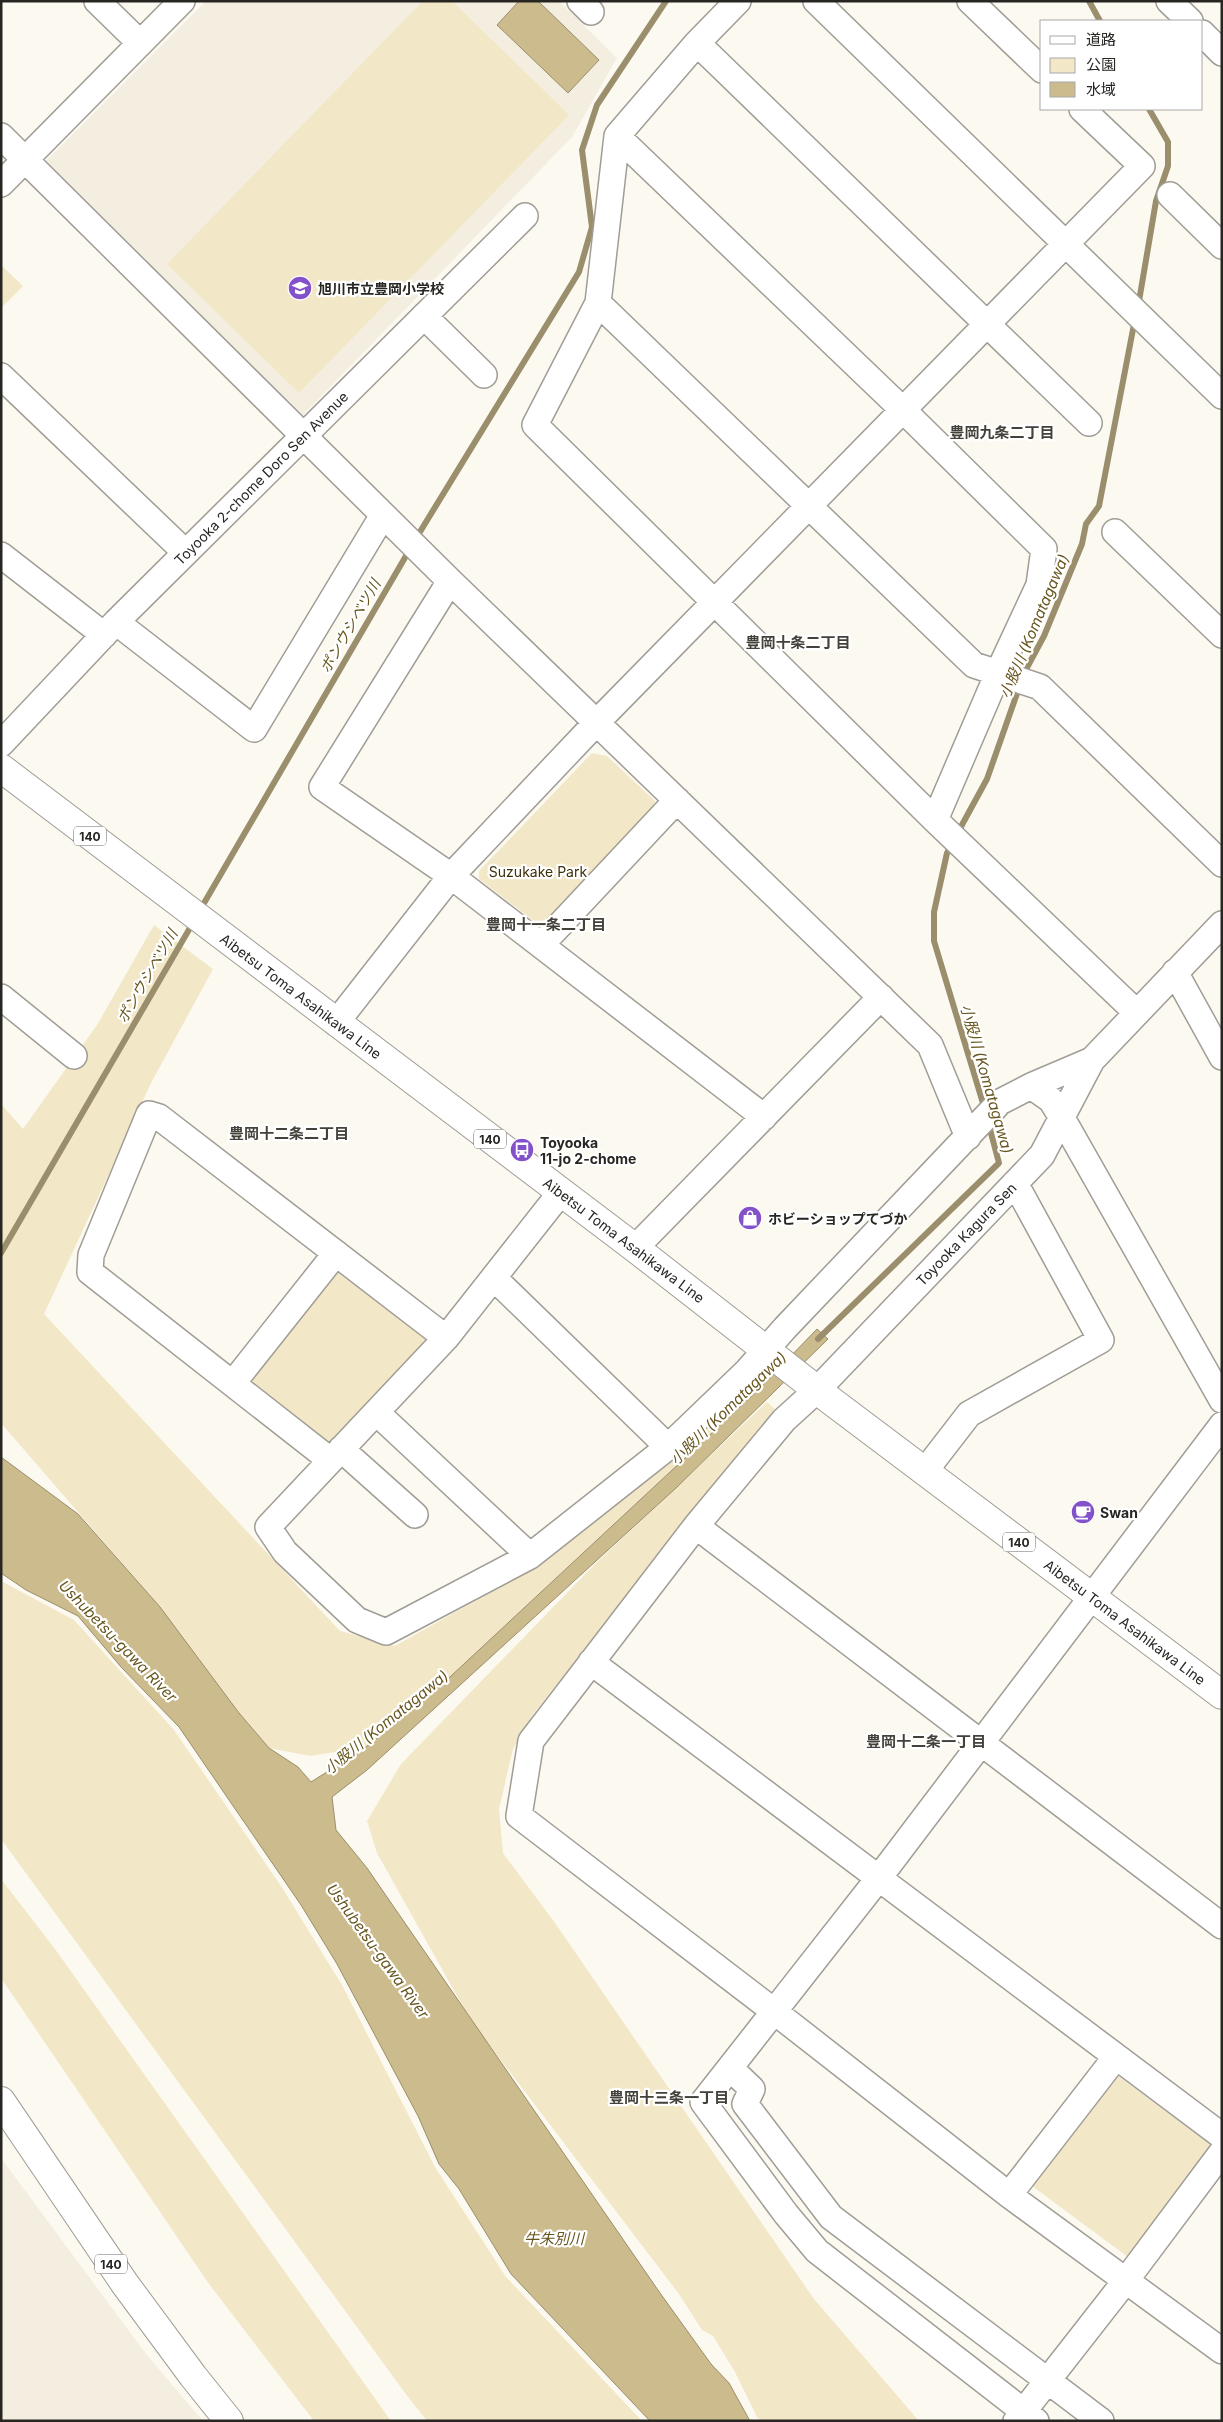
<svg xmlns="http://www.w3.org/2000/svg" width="1223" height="2422" viewBox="0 0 1223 2422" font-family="Inter,'Noto Sans JP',sans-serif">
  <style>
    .built { fill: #f3eedf }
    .green { fill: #f2e7c7 }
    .water { fill: #ccbb8c; stroke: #9a8e6c }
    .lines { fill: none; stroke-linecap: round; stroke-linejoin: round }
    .stream { stroke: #9a8e6c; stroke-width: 6 }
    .minor-casing { stroke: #a09d96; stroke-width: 28 }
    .major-casing { stroke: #a09d96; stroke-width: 30 }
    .minor { stroke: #fff; stroke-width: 25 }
    .major { stroke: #fff; stroke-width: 28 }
    .labels { text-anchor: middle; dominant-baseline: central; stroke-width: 4.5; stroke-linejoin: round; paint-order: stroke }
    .shield { fill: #fff; stroke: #686765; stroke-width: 1 }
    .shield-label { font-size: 12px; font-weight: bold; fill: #272623 }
    .poi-label { font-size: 14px; font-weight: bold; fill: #272623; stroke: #fff; text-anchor: start }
    .street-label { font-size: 14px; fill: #272623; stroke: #fff }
    .park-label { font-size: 14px; fill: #3c3008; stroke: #fff }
    .neighbourhood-label { font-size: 15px; font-weight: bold; fill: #43413a; stroke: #fff }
    .water-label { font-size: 15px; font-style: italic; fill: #67561e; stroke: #fff }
  </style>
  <rect width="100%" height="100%" fill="#fcf9f1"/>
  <path class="built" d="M 206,1 L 559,1 L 617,58 L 572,137 L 303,415 L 45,162 Z
    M 1,2158 L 146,2354 L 203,2421 L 1,2421 Z"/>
  <path class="green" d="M 423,1 L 452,1 L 569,115 L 299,393 L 167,264 Z
    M 1,265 L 23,286 L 1,308 Z
    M 592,753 L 607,756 L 655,801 L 654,808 L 545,924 L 539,925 L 479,879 L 479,871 Z
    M 154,925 L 213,969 L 151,1083 L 44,1314 L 340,1631 L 395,1646 L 505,1584 L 616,1499 L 750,1386 L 757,1391 L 451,1676 L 366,1747 L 310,1756 L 269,1748 L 239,1713 L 160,1607 L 1,1423 L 1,1104 L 23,1129 L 97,1025 Z
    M 334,1270 L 429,1340 L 330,1443 L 246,1379 Z
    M 767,1402 L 776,1410 L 533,1714 L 513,1749 L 499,1809 L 503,1853 L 555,1923 L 814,2299 L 919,2421 L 761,2421 L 757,2417 L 735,2372 L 713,2336 L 702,2330 L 679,2294 L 471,2021 L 377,1853 L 367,1821 L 401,1764 L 594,1565 Z
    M 1,1581 L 74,1620 L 174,1730 L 283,1889 L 342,1985 L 435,2167 L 506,2277 L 642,2421 L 427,2421 L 408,2397 L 1,1839 Z
    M 1,1879 L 55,1949 L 391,2421 L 314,2421 L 209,2284 L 1,1978 Z
    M 1115,2074 L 1215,2148 L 1132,2260 L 1032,2186 Z"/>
  <path class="water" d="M 519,1 L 538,1 L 599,60 L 568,93 L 497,25 Z
    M 817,1329 L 828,1339 L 676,1488 L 367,1770 L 332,1797 L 336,1830 L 367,1868 L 660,2293 L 711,2364 L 729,2383 L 750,2421 L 650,2421 L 511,2274 L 459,2189 L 439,2164 L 418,2116 L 337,1964 L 301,1905 L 179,1727 L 121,1667 L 78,1616 L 26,1590 L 1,1573 L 1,1457 L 78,1514 L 160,1607 L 239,1713 L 269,1748 L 298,1767 L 311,1782 L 366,1747 L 451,1676 L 757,1391 Z"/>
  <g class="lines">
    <path class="stream" d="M 1089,1 L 1100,21
      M 1138,307 L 1156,201 L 1168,166 L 1168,142 L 1149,109
      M 415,540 L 579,272 L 592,227 L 582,150 L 597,105 L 666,1
      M 1023,675 L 1044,636 L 1082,544 L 1086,524 L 1099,506 L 1135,319
      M 957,834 L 987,779 L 1020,685
      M 952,843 L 947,853 L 934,912 L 934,941 L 985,1110
      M 200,910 L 410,549
      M 1,1253 L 194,921
      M 818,1339 L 999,1163 L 988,1122"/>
    <g class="minor-casing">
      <path id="minor" d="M 97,1 L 140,43
        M 580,1 L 591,12
        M 738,1 L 697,43 L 617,136 L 598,303 L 535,425 L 935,820 L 1136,1012
        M 816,1 L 1222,396
        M 970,1 L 1042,70
        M 1169,1 L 1190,21
        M 1202,33 L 1222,53
        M 697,43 L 1089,423
        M 1,136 L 450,581 L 930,1045 L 968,1137
        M 617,136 L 903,410 L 1044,549 L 1039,585 L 998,673 L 935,820
        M 1,184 L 182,1
        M 1170,195 L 1222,246
        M 598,303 L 974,665 L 1040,687 L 1222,864
        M 424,316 L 484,375
        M 1,376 L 185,552
        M 1115,532 L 1222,635
        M 1,555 L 104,635
        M 450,581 L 322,787 L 451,876 L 764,1117
        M 116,622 L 254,729 L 383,515
        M 1,744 L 116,622 L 525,216
        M 1222,924 L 1092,1060 L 1042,1155 L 817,1390 L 784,1420 L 696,1526 L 531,1741 L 519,1816 L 775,2012 L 1009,2195 L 1222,2351
        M 541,945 L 677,800
        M 1175,972 L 1222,1057
        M 1,997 L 74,1056
        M 336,1023 L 451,876 L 597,722 L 1142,166 L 1082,109
        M 1031,1086 L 1051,1100 L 1062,1118 L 1222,1400
        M 561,1192 L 446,1338 L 268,1527 L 285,1552 L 357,1620 L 386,1632 L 530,1556 L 668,1447 L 747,1371 L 785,1328 L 1000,1102 L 1031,1086 L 1092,1060
        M 635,1248 L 881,997
        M 494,1278 L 668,1447
        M 233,1383 L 336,1253
        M 377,1413 L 530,1556
        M 341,1449 L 415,1515
        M 330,1460 L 90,1272 L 91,1255 L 149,1114 L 159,1117 L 446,1338
        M 925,1471 L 969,1414 L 1101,1340 L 1015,1183
        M 696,1526 L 1222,1926
        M 591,1662 L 1222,2136
        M 730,2068 L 752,2089 L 745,2104 L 831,2217 L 1101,2421
        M 1009,2195 L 1115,2058
        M 1016,2421 L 1127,2279 L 1222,2152
        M 1036,2421 L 817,2251 L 786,2214 L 703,2102 L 878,1879 L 1222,1425"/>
    </g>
    <g class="major-casing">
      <path id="major" d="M 1,768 L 635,1248 L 830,1400 L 1222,1695
        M 1,2101 L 125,2284 L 193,2376 L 229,2421"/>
    </g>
    <use href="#minor" class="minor"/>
    <use href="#major" class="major"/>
  </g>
  <defs>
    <g id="school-disc" transform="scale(1.25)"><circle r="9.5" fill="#8351c9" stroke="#fff"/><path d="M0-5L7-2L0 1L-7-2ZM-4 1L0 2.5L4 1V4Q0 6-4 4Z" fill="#fff"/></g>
    <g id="bus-disc" transform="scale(1.25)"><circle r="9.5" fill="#8351c9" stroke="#fff"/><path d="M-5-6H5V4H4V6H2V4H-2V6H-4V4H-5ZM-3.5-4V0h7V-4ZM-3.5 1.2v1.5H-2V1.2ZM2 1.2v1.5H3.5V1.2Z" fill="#fff"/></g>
    <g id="shop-disc" transform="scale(1.25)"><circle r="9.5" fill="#8351c9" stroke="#fff"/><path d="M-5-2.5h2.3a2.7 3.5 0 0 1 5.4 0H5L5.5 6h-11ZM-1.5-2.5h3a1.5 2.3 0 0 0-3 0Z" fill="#fff"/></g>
    <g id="cafe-disc" transform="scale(1.25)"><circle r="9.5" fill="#8351c9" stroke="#fff"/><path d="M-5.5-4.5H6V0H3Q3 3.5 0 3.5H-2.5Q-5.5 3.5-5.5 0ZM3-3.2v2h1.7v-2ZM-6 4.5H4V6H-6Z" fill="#fff"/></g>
  </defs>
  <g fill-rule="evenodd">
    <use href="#school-disc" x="300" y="288"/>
    <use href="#bus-disc" x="522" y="1150"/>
    <use href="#shop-disc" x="750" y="1218"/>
    <use href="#cafe-disc" x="1083" y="1512"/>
  </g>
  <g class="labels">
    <g class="shield">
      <rect x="74" y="826.5" width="32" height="19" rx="4"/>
      <rect x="474" y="1129.5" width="32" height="19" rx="4"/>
      <rect x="1003" y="1532.5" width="32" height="19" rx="4"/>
      <rect x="95" y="2254.5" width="32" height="19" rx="4"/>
    </g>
    <g class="shield-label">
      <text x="90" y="836">140</text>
      <text x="490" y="1139">140</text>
      <text x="1019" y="1542">140</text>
      <text x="111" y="2264">140</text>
    </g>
    <g class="poi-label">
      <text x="318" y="288">旭川市立豊岡小学校</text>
      <text x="540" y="1142">Toyooka<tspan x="540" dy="16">11-jo 2-chome</tspan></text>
      <text x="768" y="1218">ホビーショップてづか</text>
      <text x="1100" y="1512">Swan</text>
    </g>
    <g class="street-label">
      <text transform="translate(261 478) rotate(-45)">Toyooka 2-chome Doro Sen Avenue</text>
      <text transform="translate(301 996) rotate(37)">Aibetsu Toma Asahikawa Line</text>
      <text transform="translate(966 1234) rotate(-46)">Toyooka Kagura Sen</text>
      <text transform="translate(624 1240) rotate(37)">Aibetsu Toma Asahikawa Line</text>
      <text transform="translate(1125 1622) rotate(37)">Aibetsu Toma Asahikawa Line</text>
    </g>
    <g class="park-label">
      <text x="538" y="871">Suzukake Park</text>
    </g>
    <g class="neighbourhood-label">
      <text x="1002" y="432">豊岡九条二丁目</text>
      <text x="798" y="642">豊岡十条二丁目</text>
      <text x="546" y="924">豊岡十一条二丁目</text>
      <text x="289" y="1133">豊岡十二条二丁目</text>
      <text x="926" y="1741">豊岡十二条一丁目</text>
      <text x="669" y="2097">豊岡十三条一丁目</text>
    </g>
    <g class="water-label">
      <text transform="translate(350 626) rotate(-60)">ポンウシベツ川</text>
      <text transform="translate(1034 626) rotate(-67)">小股川 (Komatagawa)</text>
      <text transform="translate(147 976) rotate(-60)">ポンウシベツ川</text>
      <text transform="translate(987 1079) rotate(74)">小股川 (Komatagawa)</text>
      <text transform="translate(728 1408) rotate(-44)">小股川 (Komatagawa)</text>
      <text transform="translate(118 1641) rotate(46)">Ushubetsu-gawa River</text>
      <text transform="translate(386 1722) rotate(-39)">小股川 (Komatagawa)</text>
      <text transform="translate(378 1951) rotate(54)">Ushubetsu-gawa River</text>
      <text x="554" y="2238">牛朱別川</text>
    </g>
  </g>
  <rect width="1223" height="2422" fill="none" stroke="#272623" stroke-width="5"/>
  <rect x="1040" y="20" width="162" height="90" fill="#ffffff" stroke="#a9a8a7"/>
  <rect x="1050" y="36" width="25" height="8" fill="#ffffff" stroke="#a9a8a7"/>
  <text x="1086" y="45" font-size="15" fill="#272623">道路</text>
  <rect x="1050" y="58" width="25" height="15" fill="#f2e7c7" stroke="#a9a8a7"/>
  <text x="1086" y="70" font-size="15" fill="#272623">公園</text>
  <rect x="1050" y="82" width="25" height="15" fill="#ccbb8c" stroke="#a9a8a7"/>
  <text x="1086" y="95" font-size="15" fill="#272623">水域</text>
</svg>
